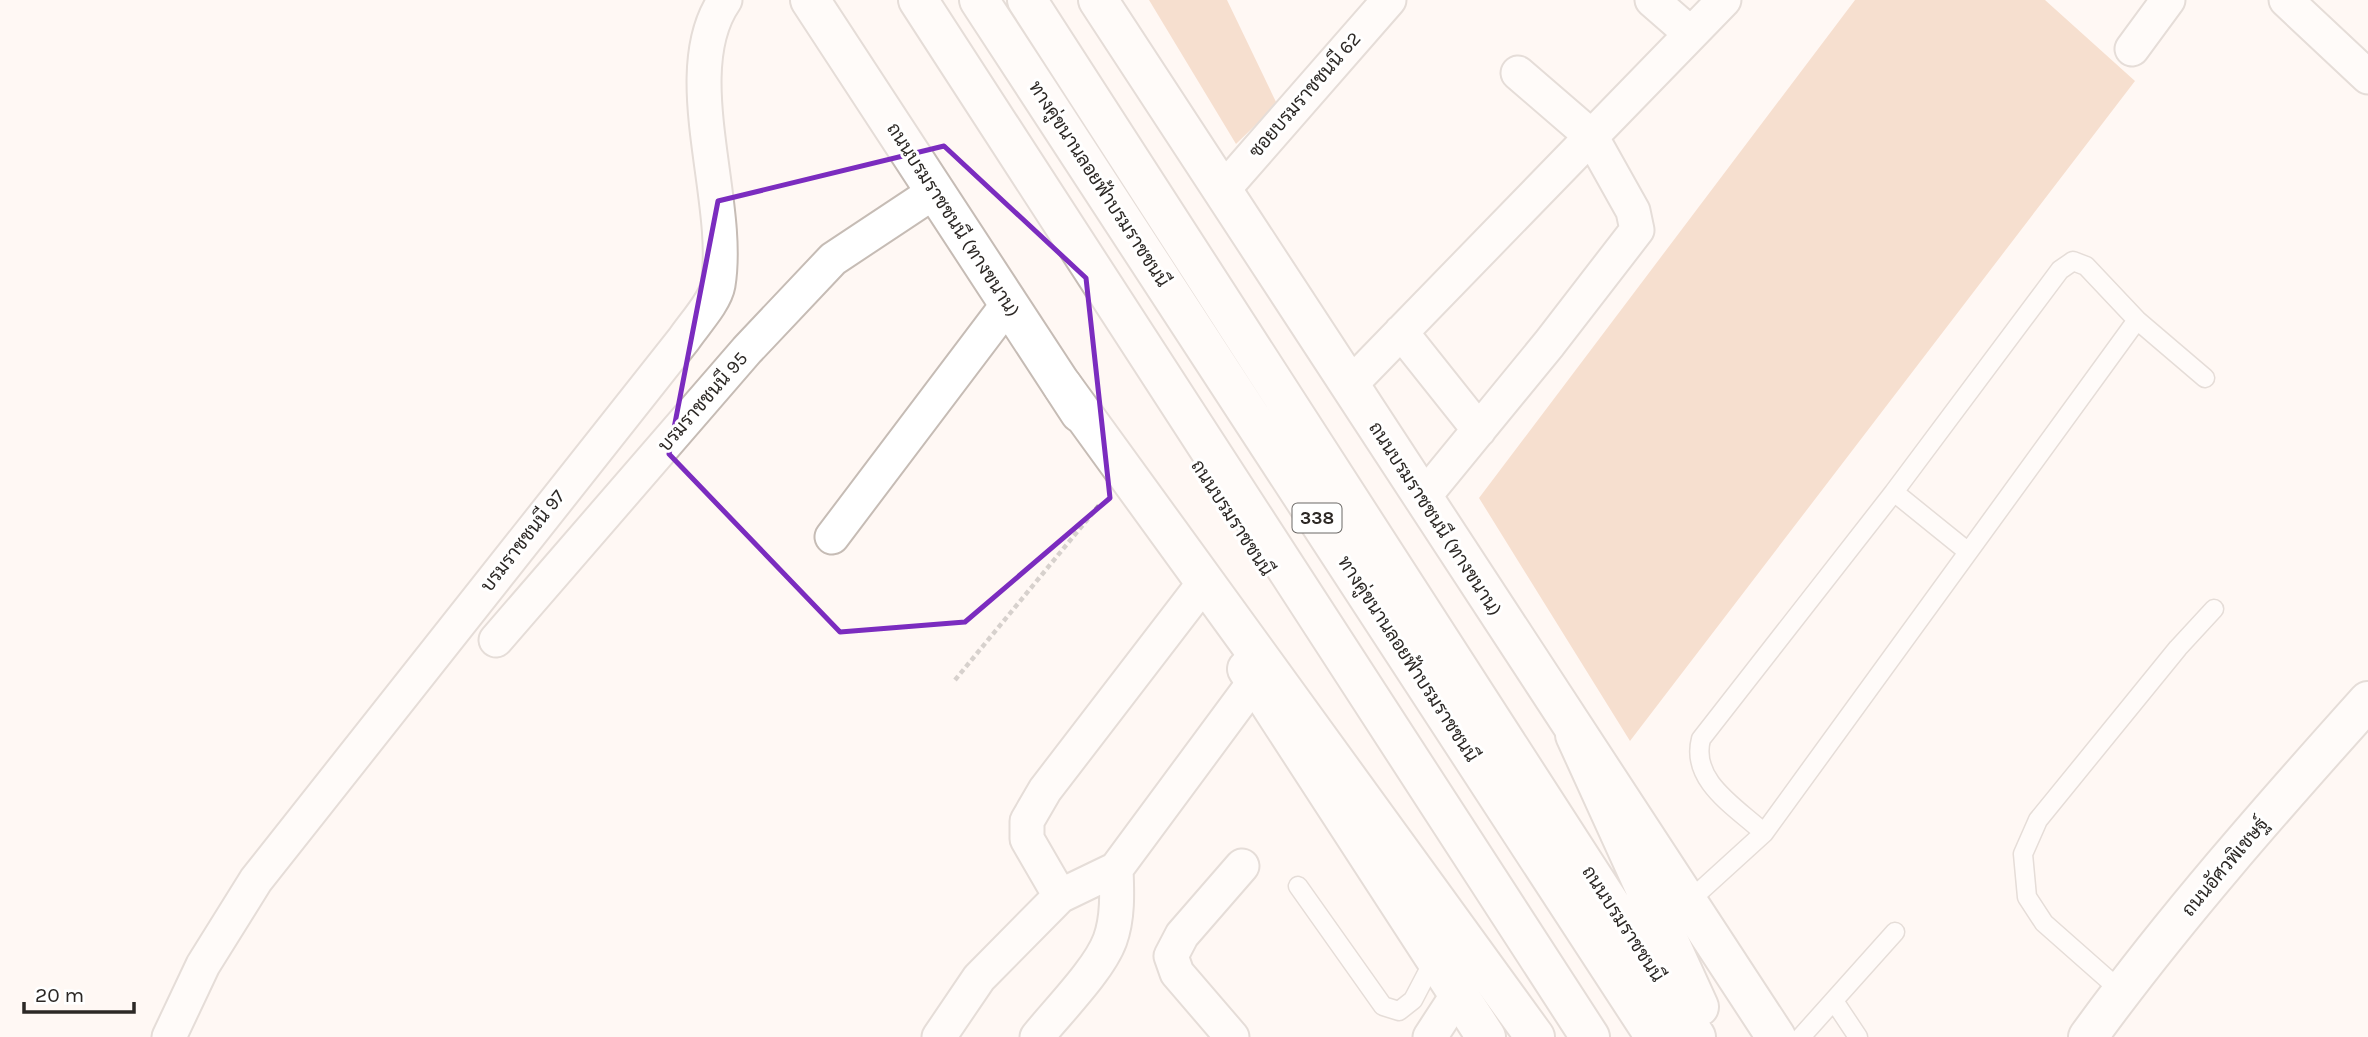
<svg xmlns="http://www.w3.org/2000/svg" width="2368" height="1037" viewBox="0 0 2368 1037" font-family="Karla,Sarabun,sans-serif">
  <style>
    .green { fill: #ecc2a3 }
    .lines { fill: none; stroke-linecap: round; stroke-linejoin: round }
    .service-casing { stroke: #c6bcb5; stroke-width: 21 }
    .minor-casing { stroke: #c6bcb5; stroke-width: 37 }
    .tertiary-casing { stroke: #c6bcb5; stroke-width: 42 }
    .secondary-casing { stroke: #c6bcb5; stroke-width: 42 }
    .primary-casing { stroke: #c6bcb5; stroke-width: 42 }
    .path { stroke: #a7a29e; stroke-width: 4.5; stroke-dasharray: 5 3.5; stroke-linecap: butt }
    .service { stroke: #fff; stroke-width: 18 }
    .minor { stroke: #fff; stroke-width: 33 }
    .tertiary { stroke: #fff; stroke-width: 38 }
    .secondary { stroke: #fff; stroke-width: 38 }
    .primary { stroke: #fff; stroke-width: 38 }
    .marked { fill: none; stroke: #7b2cbf; stroke-width: 5; stroke-linejoin: round }
    .labels { text-anchor: middle; dominant-baseline: central; stroke-width: 6; stroke-linejoin: round; paint-order: stroke }
    .shield { fill: #fff; stroke: #6b6866; stroke-width: 2 }
    .shield-label { font-size: 18px; font-weight: bold; fill: #2c2825 }
    .street-label { font-size: 19px; fill: #2c2825; stroke: #fff }
  </style>
  <rect width="100%" height="100%" fill="#fff8f4"/>
  <path class="green" d="M 1149,0 L 1227,0 L 1277,104 L 1236,144 Z
    M 1855,0 L 2045,0 L 2135,81 L 1630,741 L 1479,498 Z"/>
  <g class="lines">
    <g class="service-casing">
      <path id="service" d="M 1894,492 L 2060,270 L 2073,261 L 2086,266 L 2137,320 L 2205,378
        M 1764,833 C 1736,807 1690,781 1701,739 L 1894,492 L 1967,551
        M 1298,886 L 1383,1006 L 1399,1011 L 1413,1000 L 1435,958
        M 1687,903 L 1764,833 L 2137,320
        M 2121,991 L 2044,923 L 2027,897 L 2023,854 L 2038,820 L 2178,648 L 2214,609
        M 1834,1001 L 1858,1037
        M 1801,1037 L 1895,932"/>
    </g>
    <g class="minor-casing">
      <path id="minor" d="M 1652,0 L 1691,34
        M 2286,0 L 2368,77
        M 2132,49 L 2168,0
        M 1222,191 L 1389,0
        M 1401,332 L 1479,430
        M 1349,386 L 1724,0
        M 1422,499 L 1549,344 L 1637,230 L 1633,211 L 1591,136 L 1518,73
        M 832,537 L 1008,304
        M 496,640 L 747,350 L 833,259 L 934,192
        M 1060,896 L 1027,839 L 1027,821 L 1045,790 L 1197,592
        M 169,1037 L 203,965 L 256,880 L 684,339 C 694,324 715,302 718,285 C 732,200 675,72 725,0
        M 939,1037 L 979,978 L 1060,896 L 1116,869 L 1255,681
        M 1037,1037 C 1057,1012 1099,970 1110,940 C 1118,918 1117,892 1116,869
        M 1232,1037 L 1177,973 L 1171,956 L 1182,935 L 1242,866
        M 1430,1037 L 1458,994"/>
    </g>
    <g class="tertiary-casing">
      <path id="tertiary" d="M 2088,1037 C 2173,920 2271,809 2368,701"/>
    </g>
    <g class="secondary-casing">
      <path id="secondary" d="M 810,0 L 1080,413
        M 1098,0 L 1776,1037
        M 1247,669 L 1486,1037"/>
    </g>
    <g class="primary-casing">
      <path id="primary" d="M 918,0 L 1590,1037
        M 979,0 L 1655,1037
        M 1027,0 L 1696,1037
        M 1062,385 L 1535,1037
        M 1575,735 L 1699,1007"/>
    </g>
    <path class="path" d="M 955,680 L 1101,503"/>
    <use href="#service" class="service"/>
    <use href="#minor" class="minor"/>
    <use href="#tertiary" class="tertiary"/>
    <use href="#secondary" class="secondary"/>
    <use href="#primary" class="primary"/>
  </g>
  <path d="M0 0H2368V1037H0ZM 944,146 L 1086,278 L 1110,498 L 965,622 L 840,632 L 669,454 L 718,201 Z" fill="#fff8f4" fill-opacity=".55" fill-rule="evenodd"/>
  <path class="marked" d="M 944,146 L 1086,278 L 1110,498 L 965,622 L 840,632 L 669,454 L 718,201 Z"/>
  <g class="labels">
    <rect class="shield" x="1292.5" y="503.5" width="49" height="29" rx="5"/>
    <g class="shield-label">
      <text x="1317" y="518">338</text>
    </g>
    <g class="street-label">
      <text transform="translate(1305 95) rotate(-49)">ซอยบรมราชชนนี 62</text>
      <text transform="translate(1099 184) rotate(57)">ทางคู่ขนานลอยฟ้าบรมราชชนนี</text>
      <text transform="translate(953 220) rotate(57)">ถนนบรมราชชนนี (ทางขนาน)</text>
      <text transform="translate(703 402) rotate(-49)">บรมราชชนนี 95</text>
      <text transform="translate(1232 518) rotate(57)">ถนนบรมราชชนนี</text>
      <text transform="translate(1435 519) rotate(57)">ถนนบรมราชชนนี (ทางขนาน)</text>
      <text transform="translate(523 541) rotate(-52)">บรมราชชนนี 97</text>
      <text transform="translate(1408 659) rotate(57)">ทางคู่ขนานลอยฟ้าบรมราชชนนี</text>
      <text transform="translate(2225 867) rotate(-50)">ถนนอัศวพิเชษฐ์</text>
      <text transform="translate(1623 924) rotate(57)">ถนนบรมราชชนนี</text>
    </g>
  </g>
  <path d="M24 1002v10h110v-10" fill="none" stroke="#2c2825" stroke-width="3.5"/>
  <text x="35" y="1002" font-size="21" fill="#2c2825" stroke="#ffffff" stroke-width="5" paint-order="stroke">20 m</text>
</svg>
